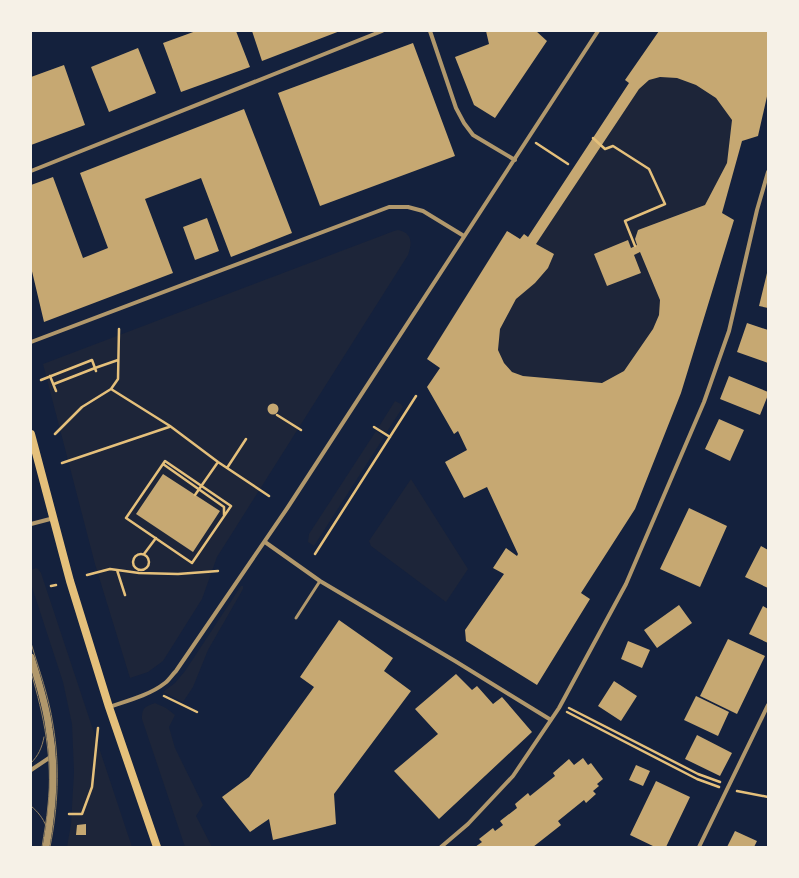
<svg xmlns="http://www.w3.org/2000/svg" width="799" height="878" viewBox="0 0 799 878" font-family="'Exo 2',sans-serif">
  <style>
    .green { fill: #1d2539; fill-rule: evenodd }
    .building { fill: #c6a872; fill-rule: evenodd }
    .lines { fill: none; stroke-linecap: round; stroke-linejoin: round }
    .path { stroke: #e5c07b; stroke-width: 2.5 }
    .service { stroke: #b1986c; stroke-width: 3 }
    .minor { stroke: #b1986c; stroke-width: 4 }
    .tertiary { stroke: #b1986c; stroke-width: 7 }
    .secondary { stroke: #e5c07b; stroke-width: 8 }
    .tram { stroke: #918062; stroke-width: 1 }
  </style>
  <rect width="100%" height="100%" fill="#14213d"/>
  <path class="green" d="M 660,77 L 677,78 L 696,85 L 716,98 L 732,120 L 727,163 L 705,205 L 638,230 L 635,239 L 641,256 L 660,300 L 659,315 L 653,329 L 624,371 L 602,383 L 523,376 L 512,372 L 504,363 L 498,350 L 500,329 L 516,299 L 553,254 L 536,244 L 639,89 L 649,80 ZM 628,240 L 641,273 L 608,286 L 594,254 Z
    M 398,230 C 413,233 412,244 408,255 L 217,557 L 202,599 L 163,661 L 148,672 L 130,678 L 95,564 L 43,364 L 394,231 Z
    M 395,401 L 401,404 L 403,407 L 386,433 L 378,428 Z
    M 376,431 L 384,437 L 314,546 L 308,542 L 309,534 Z
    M 411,479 L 468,569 L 446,602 L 371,546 L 369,541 Z
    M 36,568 L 38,569 L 41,573 L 132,847 L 67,847 L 71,824 L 74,772 L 72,724 L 63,682 L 31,584 L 31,570 Z
    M 241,586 L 243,586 L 243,589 L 208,650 L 193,687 L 183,702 L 163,692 L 175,683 L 185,671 Z
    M 155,703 L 166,708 L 175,715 L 169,727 L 175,748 L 203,805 L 196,816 L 212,847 L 185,847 L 142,719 C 142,707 145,707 155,703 Z"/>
  <path class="building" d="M 196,31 L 236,31 L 250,67 L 181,92 L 163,43 Z
    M 252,31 L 340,31 L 262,61 Z
    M 486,31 L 536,31 L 547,41 L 495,118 L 474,105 L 455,57 L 489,44 Z
    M 659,31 L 768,31 L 768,92 L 758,136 L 742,141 L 722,213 L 734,220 L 681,393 L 635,509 L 581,593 L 590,599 L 537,685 L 466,641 L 465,630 L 504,574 L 493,568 L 506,548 L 517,556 L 518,554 L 487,487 L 464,498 L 445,462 L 467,450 L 458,431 L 454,434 L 427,387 L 440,368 L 427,359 L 507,231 L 520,239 L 524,234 L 528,237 L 629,83 L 625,80 ZM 660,77 L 677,78 L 696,85 L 716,98 L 732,120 L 727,163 L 705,205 L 638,230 L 635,239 L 637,245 L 631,248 L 628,240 L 594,254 L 607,286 L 641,273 L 634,255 L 640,252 L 660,300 L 659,315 L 653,329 L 624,371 L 602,383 L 523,376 L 512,372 L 504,363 L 498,350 L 500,329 L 516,299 L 535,283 L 548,268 L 554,254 L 536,244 L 639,89 L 649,80 Z
    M 413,43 L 455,156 L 320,206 L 278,93 Z
    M 138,48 L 156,93 L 109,112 L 91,67 Z
    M 64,65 L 85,125 L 31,145 L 31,103 L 32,102 L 31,100 L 31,77 Z
    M 244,109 L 292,233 L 231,257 L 201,178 L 145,199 L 173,273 L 44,322 L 31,267 L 31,185 L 53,177 L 83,258 L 108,248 L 80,173 Z
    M 207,218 L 219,251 L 195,260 L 183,227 Z
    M 767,273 L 768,273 L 768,308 L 759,306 Z
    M 747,323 L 768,330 L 768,363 L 737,352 Z
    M 729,376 L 768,392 L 768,395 L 760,415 L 720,399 Z
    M267.5 409a5.5 5.5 0 1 1 11 0a5.5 5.5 0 1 1-11 0Z
    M 719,419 L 744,430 L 730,461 L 705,449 Z
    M 163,474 L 220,511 L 193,552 L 136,514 Z
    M 689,508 L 727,526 L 700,587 L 660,569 Z
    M 761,546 L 768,550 L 768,588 L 745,577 Z
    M 679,605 L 692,623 L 657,648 L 644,630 Z
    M 763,606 L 768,609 L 768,643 L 749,634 Z
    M 339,620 L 393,658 L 384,671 L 411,691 L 334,794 L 336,824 L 273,840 L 269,819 L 250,832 L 222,797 L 249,777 L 314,687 L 300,677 Z
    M 728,639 L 765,656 L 737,714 L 700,696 Z
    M 628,641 L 650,650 L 642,668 L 621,659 Z
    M 456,674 L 472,690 L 477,686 L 493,704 L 502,697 L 532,732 L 439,819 L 394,771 L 438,734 L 415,709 Z
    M 614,681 L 637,696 L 621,721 L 598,706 Z
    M 696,696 L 729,712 L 718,736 L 684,720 Z
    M 697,735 L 732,753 L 720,776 L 685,759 Z
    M 583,758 L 588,765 L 591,763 L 603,779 L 597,784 L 599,786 L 593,791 L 596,794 L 586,803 L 584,800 L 558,821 L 561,825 L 533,847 L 475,847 L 482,842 L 479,839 L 493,828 L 495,831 L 503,825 L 500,821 L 517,808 L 515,804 L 528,793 L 530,796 L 555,776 L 553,773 L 569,759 L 574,765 Z
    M 636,765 L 650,771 L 643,786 L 629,780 Z
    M 656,781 L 690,797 L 666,847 L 655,847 L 630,835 Z
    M 86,824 L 86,835 L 76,835 L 77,825 Z
    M 735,831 L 757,841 L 754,847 L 727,847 Z"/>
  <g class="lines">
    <path class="path" d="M 593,138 L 605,149 L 613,146 L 649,169 L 665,204 L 625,221 L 635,246
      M 536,143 L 568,164
      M 50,376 L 56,391
      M 41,380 L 92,360 L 96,371
      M 54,384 L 95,368 L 118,360
      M 111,389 L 170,426 L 218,462 L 269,496
      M 277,415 L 301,430
      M 374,427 L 390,437
      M 55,434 L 82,407 L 111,389 L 118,379 L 119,329
      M 165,461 L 231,506 L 192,563 L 126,518 Z
      M 62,463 L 169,427
      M 163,464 L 224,507 L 224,515
      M 227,468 L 246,439
      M 195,495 L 218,462
      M133 562a8 8 0 1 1 16 0a8 8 0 1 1-16 0Z
      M 144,554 L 156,538
      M 315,554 L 416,396
      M 117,570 L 125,595
      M 87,575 L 110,569 L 139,573 L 178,574 L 218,571
      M 51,586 L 56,585
      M 164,696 L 197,712
      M 569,708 L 698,774 L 720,782
      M 567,712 L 697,779 L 719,787
      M 737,791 L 768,797
      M 69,814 L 82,814 L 92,787 L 98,728"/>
    <path class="service" d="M 296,618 L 320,581"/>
    <path class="minor" d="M 430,31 L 456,108 L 464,123 L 473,135 L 515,160
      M 31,171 L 382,31
      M 31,342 L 389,207 L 408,207 L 423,211 L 464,236
      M 31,524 L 54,518
      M 265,542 L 320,581 L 455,661 L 551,720
      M 109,707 C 127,701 150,695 165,683 C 169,680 172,675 176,671 L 288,507 L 598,31
      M 31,770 L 52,756
      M 441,847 L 468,824 L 513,776 L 559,708 L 626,584 L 704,402 L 729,331 L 757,210 L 768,172
      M 699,847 L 768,705"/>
    <path class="tertiary" d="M 31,657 C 38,681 46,704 49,728 C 56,769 53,807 46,847"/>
    <path class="secondary" d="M 31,434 L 70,581 L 109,707 L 157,847"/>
    <path class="tram" d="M 31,643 C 39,670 49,697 53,725 C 60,766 58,807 50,847
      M 31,672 C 44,716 53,759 48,805 C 47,819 44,833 42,847
      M 31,763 C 38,756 42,748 44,737
      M 31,806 C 38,812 43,818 46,826"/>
  </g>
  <rect width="799" height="878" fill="none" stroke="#f6f1e7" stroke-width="64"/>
</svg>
